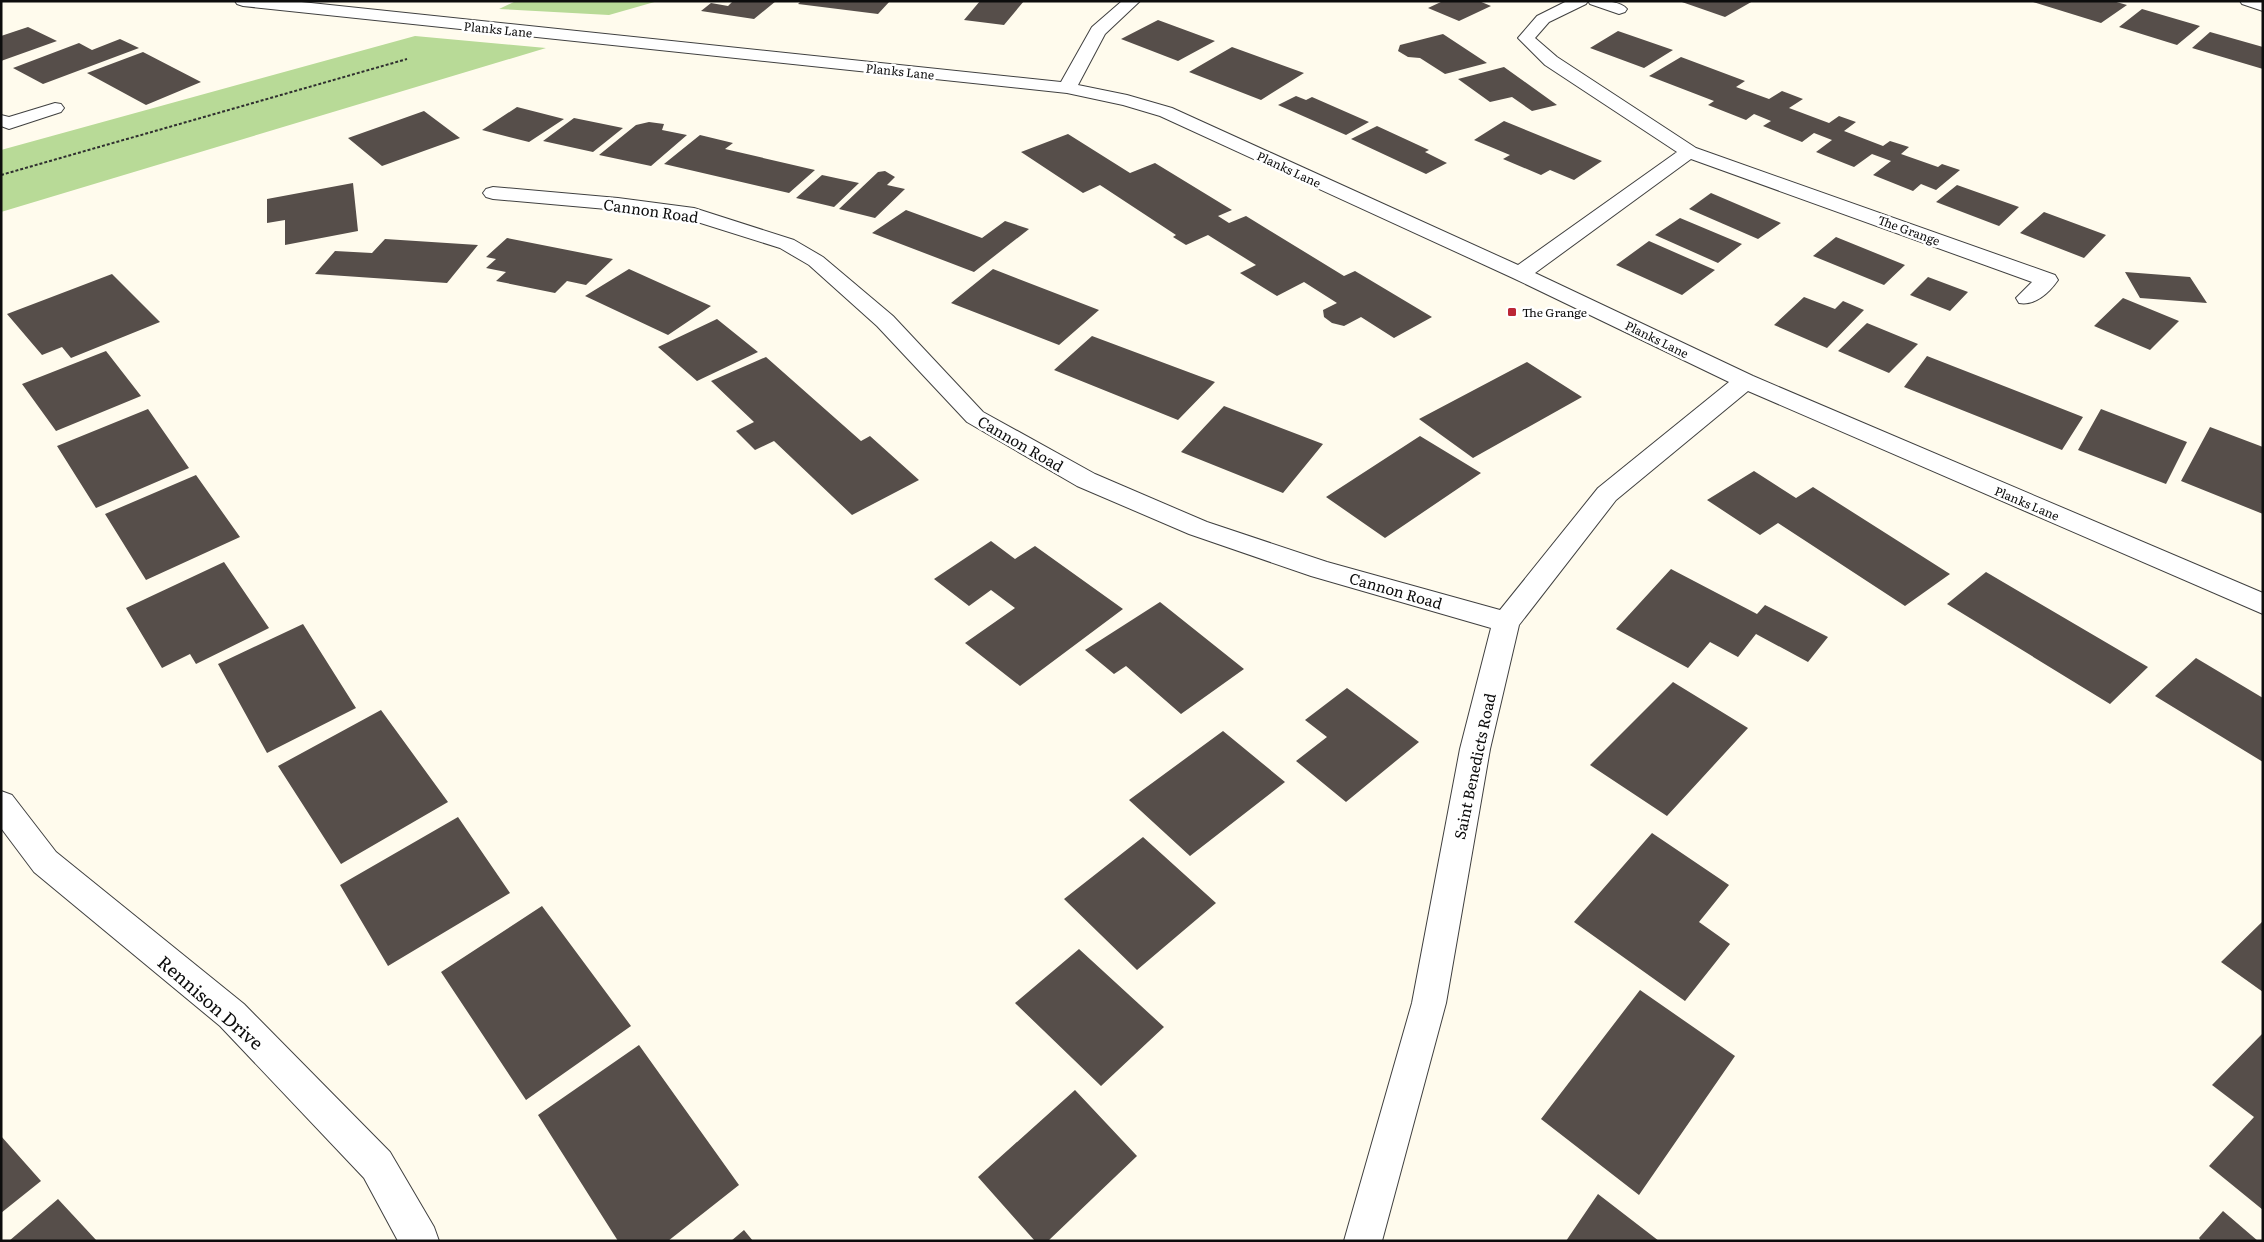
<svg xmlns="http://www.w3.org/2000/svg" width="2264" height="1242" viewBox="0 0 2264 1242" font-family="Literata,serif">
  <style>
    .forest { fill: #b8da97 }
    .building { fill: #564e4a }
    .lines { fill: none; stroke-linecap: round; stroke-linejoin: round }
    .minor-casing { stroke: #404040; stroke-width: 2 }
    .tertiary-casing { stroke: #404040; stroke-width: 2 }
    .path { stroke: #2f2f2f; stroke-width: 2; stroke-dasharray: 3 2; stroke-linecap: butt }
    .minor { fill: #fff; fill-rule: evenodd }
    .tertiary { fill: #fff; fill-rule: evenodd }
    .poi-dot { fill: #bc2635; stroke: #fff; stroke-width: 2 }
    .labels { text-anchor: middle; dominant-baseline: central; stroke-width: 5; stroke-linejoin: round; paint-order: stroke }
    .far-street-label { font-size: 12px; fill: #0d0d0d; stroke: #fff }
    .far-poi-label { font-size: 12px; fill: #0d0d0d; stroke: #fff; text-anchor: start }
    .street-label { font-size: 15px; fill: #0d0d0d; stroke: #fff }
    .near-street-label { font-size: 18px; fill: #0d0d0d; stroke: #fff }
  </style>
  <rect width="100%" height="100%" fill="#fffbed"/>
  <path class="forest" d="M 516,1 L 658,1 L 609,15 L 499,9 Z
    M 415,36 L 546,48 L 1,212 L 1,150 Z"/>
  <path class="building" d="M 733,1 L 776,1 L 754,19 L 701,11 L 711,3 L 728,6 Z
    M 801,1 L 890,1 L 878,14 L 798,4 Z
    M 980,1 L 1024,1 L 1004,25 L 964,20 Z
    M 1443,1 L 1479,1 L 1491,6 L 1459,21 L 1428,8 Z
    M 1679,1 L 1753,1 L 1725,17 Z
    M 2113,1 L 2127,5 L 2101,23 L 2033,2 Z
    M 2142,9 L 2200,26 L 2177,45 L 2119,27 Z
    M 1158,20 L 1215,41 L 1178,61 L 1121,39 Z
    M 28,27 L 57,41 L 1,61 L 1,36 Z
    M 1618,31 L 1673,50 L 1644,68 L 1590,48 Z
    M 2210,32 L 2263,47 L 2263,69 L 2192,48 Z
    M 1443,34 L 1487,63 L 1445,74 L 1420,58 L 1408,57 L 1398,51 L 1400,45 Z
    M 120,39 L 139,48 L 43,84 L 13,68 L 79,43 L 92,50 Z
    M 1232,47 L 1304,73 L 1261,100 L 1189,72 Z
    M 143,52 L 201,82 L 146,105 L 87,73 Z
    M 1681,57 L 1745,81 L 1736,87 L 1769,99 L 1782,91 L 1803,99 L 1789,108 L 1829,123 L 1839,116 L 1856,122 L 1844,131 L 1883,146 L 1890,141 L 1909,147 L 1901,154 L 1938,167 L 1942,164 L 1960,170 L 1936,190 L 1921,184 L 1913,191 L 1873,175 L 1891,161 L 1872,154 L 1854,167 L 1816,152 L 1832,140 L 1814,133 L 1802,142 L 1763,126 L 1771,121 L 1754,114 L 1746,120 L 1708,105 L 1714,101 L 1649,76 Z
    M 1504,67 L 1557,105 L 1532,111 L 1512,97 L 1490,102 L 1458,79 Z
    M 1296,96 L 1306,100 L 1312,97 L 1369,122 L 1346,135 L 1278,105 Z
    M 517,107 L 564,119 L 529,142 L 482,130 Z
    M 424,111 L 460,138 L 382,166 L 348,138 Z
    M 574,118 L 623,128 L 593,152 L 543,141 Z
    M 1504,121 L 1602,161 L 1574,180 L 1550,170 L 1541,175 L 1503,159 L 1510,155 L 1474,140 Z
    M 649,122 L 664,124 L 662,130 L 687,135 L 651,166 L 599,155 L 636,125 Z
    M 1377,126 L 1429,150 L 1425,152 L 1447,163 L 1426,174 L 1351,139 Z
    M 1068,134 L 1130,173 L 1155,163 L 1232,210 L 1218,216 L 1229,223 L 1246,216 L 1344,276 L 1355,271 L 1432,317 L 1394,338 L 1361,317 L 1344,326 L 1332,323 L 1324,317 L 1323,310 L 1337,303 L 1304,282 L 1277,296 L 1240,273 L 1256,265 L 1208,235 L 1186,245 L 1173,237 L 1176,235 L 1100,185 L 1083,193 L 1021,152 Z
    M 700,135 L 733,143 L 725,149 L 815,170 L 789,193 L 664,164 Z
    M 885,171 L 895,177 L 887,185 L 905,189 L 875,218 L 839,209 L 878,172 Z
    M 822,175 L 859,183 L 834,207 L 796,198 Z
    M 353,183 L 358,231 L 285,245 L 285,220 L 267,223 L 267,199 Z
    M 1957,185 L 2019,207 L 1999,226 L 1936,202 Z
    M 1711,193 L 1781,223 L 1758,239 L 1689,209 Z
    M 906,210 L 982,238 L 1005,221 L 1029,229 L 974,272 L 872,233 Z
    M 2044,212 L 2106,235 L 2084,258 L 2020,233 Z
    M 1680,218 L 1742,244 L 1718,263 L 1655,235 Z
    M 1836,237 L 1905,265 L 1884,285 L 1813,256 Z
    M 507,238 L 613,259 L 586,285 L 567,281 L 555,293 L 496,281 L 506,272 L 486,268 L 496,259 L 486,257 Z
    M 385,239 L 478,245 L 447,283 L 315,274 L 335,251 L 372,253 Z
    M 1649,241 L 1715,270 L 1682,295 L 1616,265 Z
    M 629,269 L 711,306 L 668,335 L 585,296 Z
    M 993,269 L 1099,310 L 1059,345 L 951,303 Z
    M 2125,272 L 2190,277 L 2207,303 L 2140,298 Z
    M 112,274 L 160,322 L 71,358 L 62,347 L 42,355 L 7,314 Z
    M 1928,277 L 1968,292 L 1950,311 L 1910,295 Z
    M 1804,297 L 1835,309 L 1843,301 L 1864,310 L 1827,348 L 1774,325 Z
    M 2123,298 L 2179,321 L 2150,350 L 2094,326 Z
    M 717,319 L 758,352 L 697,381 L 658,347 Z
    M 1867,323 L 1918,344 L 1889,373 L 1838,351 Z
    M 1092,336 L 1215,382 L 1178,420 L 1054,370 Z
    M 106,351 L 141,396 L 56,431 L 22,384 Z
    M 1927,356 L 2083,417 L 2062,450 L 1904,387 Z
    M 766,357 L 861,441 L 870,436 L 919,480 L 852,515 L 774,441 L 755,450 L 736,431 L 754,422 L 711,381 Z
    M 1527,362 L 1582,397 L 1473,458 L 1419,419 Z
    M 1224,406 L 1323,444 L 1283,493 L 1181,452 Z
    M 148,409 L 189,468 L 96,508 L 57,446 Z
    M 2101,409 L 2187,442 L 2166,484 L 2078,450 Z
    M 2210,427 L 2263,447 L 2263,514 L 2181,481 Z
    M 1420,436 L 1481,473 L 1385,538 L 1326,497 Z
    M 1754,471 L 1796,498 L 1813,487 L 1950,574 L 1905,606 L 1778,523 L 1760,535 L 1707,500 Z
    M 196,475 L 240,537 L 146,580 L 105,514 Z
    M 991,541 L 1015,559 L 1035,546 L 1123,609 L 1020,686 L 965,643 L 1015,608 L 991,590 L 969,606 L 934,579 Z
    M 224,562 L 269,628 L 196,664 L 190,654 L 162,668 L 126,608 Z
    M 1671,569 L 1757,614 L 1765,605 L 1828,637 L 1808,662 L 1756,634 L 1738,657 L 1710,642 L 1688,668 L 1616,629 Z
    M 1986,572 L 2148,667 L 2110,704 L 1947,604 Z
    M 1160,602 L 1244,669 L 1181,714 L 1126,666 L 1114,674 L 1085,650 Z
    M 303,624 L 356,708 L 267,753 L 218,664 Z
    M 2196,658 L 2263,698 L 2263,762 L 2155,696 Z
    M 1673,682 L 1748,728 L 1667,816 L 1590,765 Z
    M 1347,688 L 1419,742 L 1346,802 L 1296,761 L 1327,737 L 1305,720 Z
    M 381,710 L 448,802 L 341,864 L 278,766 Z
    M 1223,731 L 1285,782 L 1190,856 L 1129,800 Z
    M 458,817 L 510,893 L 388,966 L 340,885 Z
    M 1652,833 L 1729,885 L 1699,922 L 1730,944 L 1685,1001 L 1574,922 Z
    M 1143,837 L 1216,903 L 1137,970 L 1064,899 Z
    M 542,906 L 631,1026 L 526,1100 L 441,972 Z
    M 2263,921 L 2263,992 L 2221,962 Z
    M 1079,949 L 1164,1027 L 1101,1086 L 1015,1003 Z
    M 1640,990 L 1735,1056 L 1639,1195 L 1541,1119 Z
    M 2263,1033 L 2263,1210 L 2209,1166 L 2254,1117 L 2212,1085 Z
    M 639,1045 L 739,1185 L 668,1241 L 618,1241 L 538,1115 Z
    M 1075,1090 L 1137,1156 L 1048,1241 L 1035,1241 L 978,1177 Z
    M 1,1136 L 41,1181 L 1,1213 Z
    M 1598,1194 L 1659,1241 L 1566,1241 Z
    M 58,1199 L 97,1241 L 9,1241 Z
    M 2223,1211 L 2258,1241 L 2201,1241 L 2199,1238 Z
    M 744,1230 L 753,1241 L 731,1241 Z"/>
  <g class="lines">
    <g class="minor-casing">
      <path id="minor" d="M 235,1 L 292,1 L 1061,82 L 1092,27 L 1122,1 L 1140,1 L 1105,34 L 1078,85 L 1127,95 L 1172,108 L 1518,265 L 1677,152 L 1545,65 L 1518,38 L 1537,16 L 1567,1 L 1588,1 L 1586,4 L 1549,22 L 1535,38 L 1557,57 L 1696,148 L 2055,275 L 2058,280 C 2049,293 2035,306 2019,303 L 2016,298 L 2032,282 L 1691,159 L 1535,273 L 1753,376 L 2263,593 L 2263,614 L 1748,391 L 1616,500 L 1519,625 L 1490,749 L 1446,1003 L 1382,1241 L 1344,1241 L 1412,1003 L 1460,749 L 1491,628 L 1311,576 L 1189,534 L 1077,486 L 967,422 L 877,326 L 809,265 L 780,248 L 691,220 L 618,210 L 493,199 L 486,197 L 483,193 L 486,189 L 493,187 L 618,198 L 694,208 L 794,240 L 823,257 L 893,316 L 983,412 L 1095,474 L 1207,522 L 1327,562 L 1500,610 L 1598,488 L 1729,382 L 1513,278 L 1160,116 L 1123,105 L 1067,93 L 243,6 L 237,4 Z
        M 1588,1 C 1600,1 1620,0 1627,9 L 1625,12 L 1619,14 L 1590,4 Z
        M 55,103 L 61,104 L 64,108 L 61,112 L 9,129 L 1,126 L 1,115 L 9,117 Z
        M 1,791 L 12,795 L 56,852 L 244,1004 L 390,1152 L 434,1227 L 439,1241 L 398,1241 L 364,1178 L 220,1026 L 34,872 L 1,828 Z"/>
    </g>
    <g class="tertiary-casing">
      <path id="tertiary" d="M 2240,1 L 2263,1 L 2263,11 L 2242,4 Z"/>
    </g>
    <path class="path" d="M 1,175 L 407,59"/>
    <use href="#minor" class="minor"/>
    <use href="#tertiary" class="tertiary"/>
  </g>
  <rect class="poi-dot" x="1507" y="307" width="10" height="10" rx="2.5"/>
  <g class="labels">
    <g class="far-street-label">
      <text transform="translate(498 29) rotate(6)">Planks Lane</text>
      <text transform="translate(900 71) rotate(6)">Planks Lane</text>
      <text transform="translate(1289 169) rotate(25)">Planks Lane</text>
      <text transform="translate(1909 230) rotate(20)">The Grange</text>
      <text transform="translate(1657 339) rotate(26)">Planks Lane</text>
      <text transform="translate(2027 503) rotate(23)">Planks Lane</text>
    </g>
    <g class="far-poi-label">
      <text x="1522" y="312">The Grange</text>
    </g>
    <g class="street-label">
      <text transform="translate(651 210) rotate(8)">Cannon Road</text>
      <text transform="translate(1021 443) rotate(30)">Cannon Road</text>
      <text transform="translate(1396 590) rotate(16)">Cannon Road</text>
      <text transform="translate(1474 766) rotate(-78)">Saint Benedicts Road</text>
    </g>
    <g class="near-street-label">
      <text transform="translate(211 1002) rotate(41)">Rennison Drive</text>
    </g>
  </g>
  <rect width="2264" height="1242" fill="none" stroke="#0d0d0d" stroke-width="5"/>
</svg>
